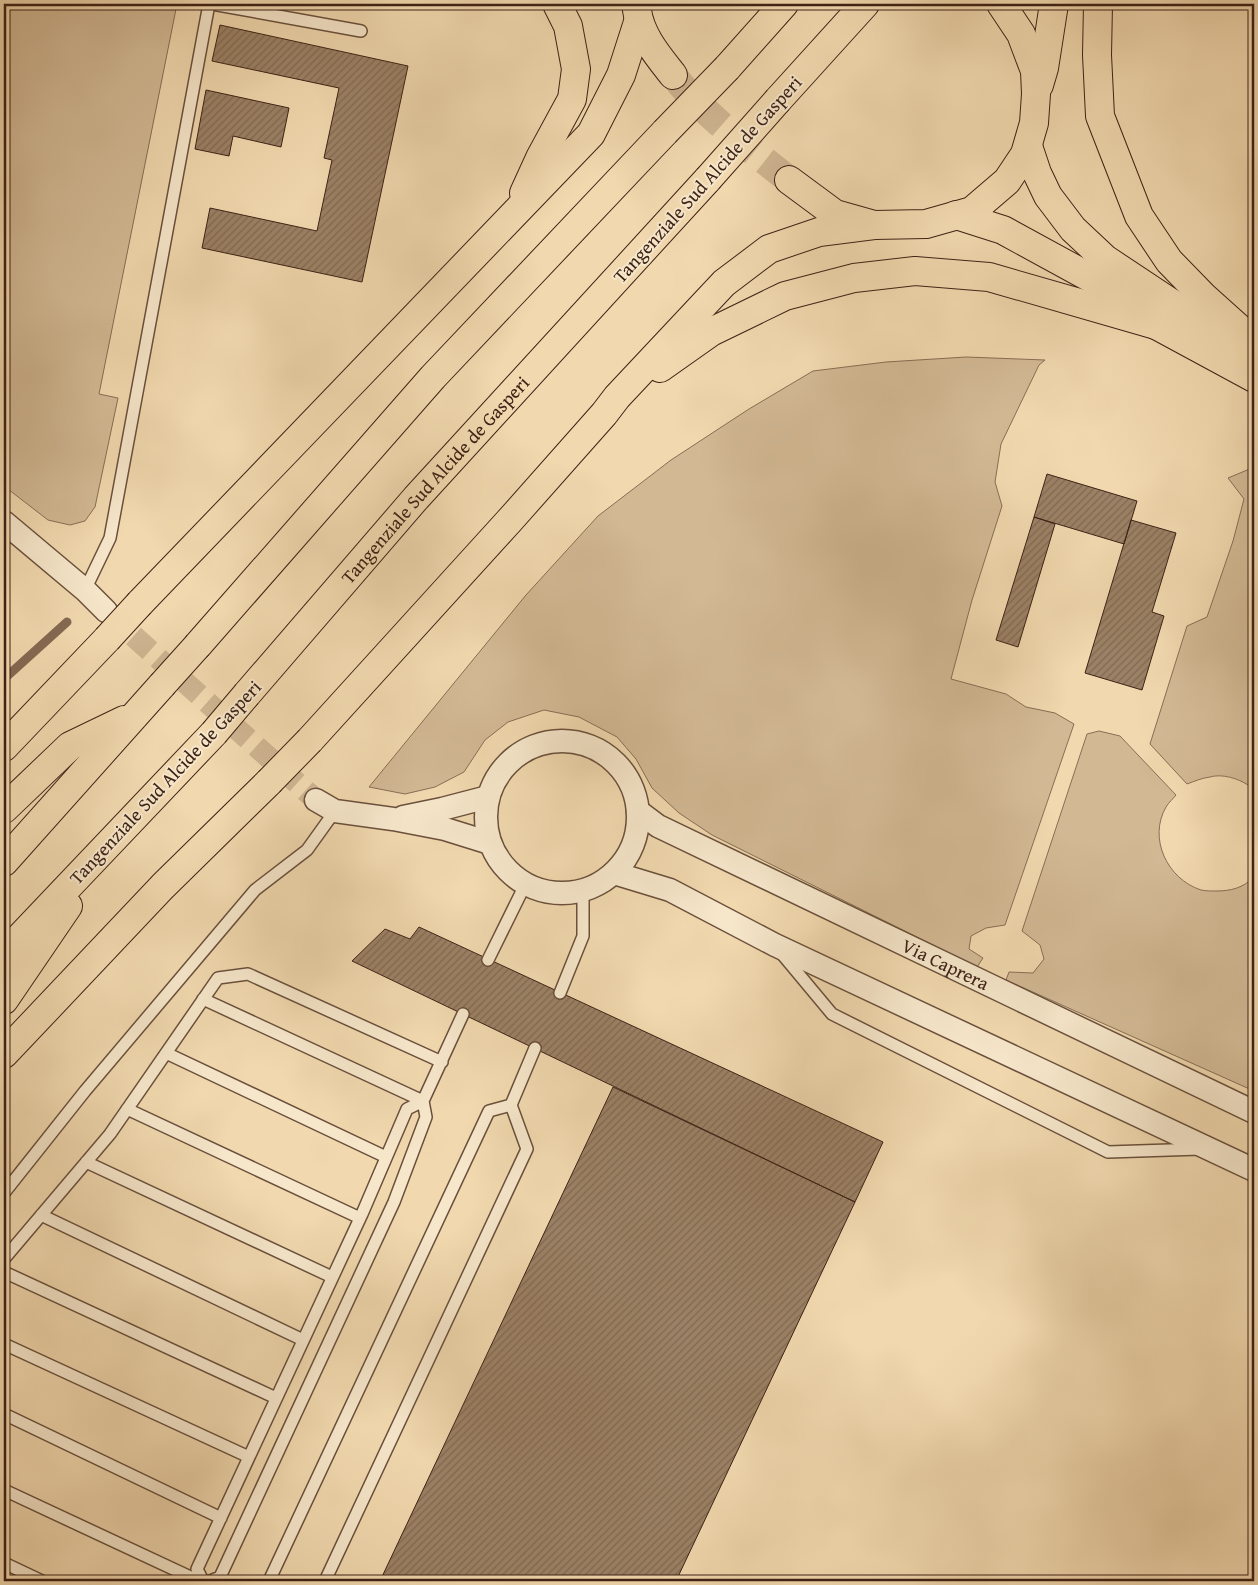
<svg xmlns="http://www.w3.org/2000/svg" width="1258" height="1585" viewBox="0 0 1258 1585" font-family="'Gentium Book Plus',serif">
  <style>
    .green { fill: #d2b994; stroke: #886e55 }
    .lines { fill: none; stroke-linecap: round; stroke-linejoin: round }
    .stream { stroke: #846a52; stroke-width: 9 }
    .building { fill: url(#building-hatch); stroke: #3d2216 }
    .street-tunnel { stroke: #cdb490; stroke-width: 22; stroke-dasharray: 22 11; stroke-linecap: butt }
    .highway-tunnel { stroke: #cdb490; stroke-width: 28; stroke-dasharray: 28 14; stroke-linecap: butt }
    .lane-casing { stroke: #6a503c; stroke-width: 14 }
    .street-casing { stroke: #6a503c; stroke-width: 25 }
    .highway-casing { stroke: #3d2216; stroke-width: 30 }
    .lane { stroke: #f6e6ca; stroke-width: 11 }
    .street { stroke: #f6e6ca; stroke-width: 22 }
    .highway { stroke: #f1d8ae; stroke-width: 28 }
    .highway-bridge-casing { stroke: #3d2216; stroke-width: 30; stroke-linecap: butt }
    .highway-bridge { stroke: #f1d8ae; stroke-width: 28 }
    .labels { text-anchor: middle; dominant-baseline: central; stroke-width: 4; stroke-linejoin: round; paint-order: stroke }
    .street-label { font-size: 19px; fill: #3d2216; stroke: #f6e6ca }
  </style>
  <defs>
    <pattern id="building-hatch" width="6" height="6" patternUnits="userSpaceOnUse" patternTransform="scale(1.25)"><rect width="6" height="6" fill="#9b8165"/><path d="M-1 1l2-2M0 6l6-6M5 7l2-2" fill="none" stroke="#806952"/></pattern>
  </defs>
  <rect width="100%" height="100%" fill="#f1d8ae"/>
  <filter id="stains"><feTurbulence type="fractalNoise" baseFrequency=".004" numOctaves="4"/><feColorMatrix values="0 0 0 0 .2 0 0 0 0 .09 0 0 0 0 .02 0 0 0 .5 -.17"/></filter>
  <radialGradient id="worn" r=".72"><stop offset=".6" stop-color="#630" stop-opacity="0"/><stop offset="1" stop-color="#630" stop-opacity=".3"/></radialGradient>
  <path class="green" d="M 4,4 L 177,4 L 99,394 L 118,398 L 95,507 L 85,521 L 70,525 L 48,520 L 4,486 Z
    M 966,357 L 1045,360 L 1039,365 L 1001,444 L 995,482 L 1002,506 L 972,600 L 951,679 L 1006,694 L 1026,707 L 1055,713 L 1074,724 L 1005,925 L 986,928 L 971,936 L 969,949 L 983,958 L 977,967 L 712,835 L 679,813 L 652,788 L 636,759 L 617,737 L 579,717 L 544,710 L 508,722 L 485,740 L 464,772 L 435,787 L 405,794 L 369,787 L 526,595 L 598,516 L 671,460 L 749,409 L 813,371 L 886,362 Z
    M 1252,468 L 1254,469 L 1254,790 C 1244,780 1224,773 1210,777 C 1202,778 1195,781 1187,784 L 1150,744 L 1187,626 L 1207,617 L 1233,541 L 1244,499 L 1228,478 Z
    M 1099,731 L 1120,736 L 1176,795 C 1173,799 1169,802 1166,807 C 1148,838 1167,879 1201,890 C 1206,891 1211,891 1216,891 C 1231,891 1243,888 1254,877 L 1254,1091 L 1006,980 L 1009,972 L 1033,973 L 1044,959 L 1040,945 L 1022,931 L 1087,734 Z"/>
  <g class="lines">
    <path class="stream" d="M 4,679 L 67,622"/>
  </g>
  <path class="building" d="M 220,25 L 408,66 L 362,282 L 202,248 L 210,208 L 317,231 L 332,160 L 324,158 L 339,88 L 212,61 Z
    M 206,90 L 289,108 L 281,147 L 233,136 L 229,156 L 195,149 Z
    M 1047,474 L 1137,501 L 1124,544 L 1034,517 Z
    M 1034,517 L 1055,524 L 1018,647 L 996,640 Z
    M 1131,520 L 1176,533 L 1152,612 L 1164,616 L 1142,690 L 1085,673 Z
    M 419,927 L 883,1142 L 855,1202 L 352,961 L 385,929 L 410,939 Z
    M 613,1087 L 855,1202 L 676,1581 L 380,1581 Z"/>
  <g class="lines">
    <path class="street-tunnel" d="M 109,614 L 316,800"/>
    <path class="highway-tunnel" d="M 673,75 C 705,116 748,147 789,180"/>
    <g class="lane-casing">
      <path id="lane" d="M 212,4 L 361,31
        M 85,590 L 110,538 L 209,4
        M 782,954 L 832,1014 L 1108,1152 L 1200,1149
        M 488,960 L 525,885
        M 560,993 L 583,936 L 583,890
        M 203,999 L 423,1101
        M 166,1053 L 386,1157
        M 127,1109 L 360,1218
        M 86,1162 L 332,1277
        M 4,1193 L 85,1091 L 255,890 L 307,850 L 335,811
        M 41,1215 L 303,1340
        M 4,1259 L 110,1134 L 218,978 L 248,974 L 442,1062
        M 4,1272 L 276,1398
        M 4,1344 L 249,1457
        M 4,1414 L 221,1518
        M 4,1490 L 199,1581
        M 4,1563 L 42,1581
        M 203,1581 L 197,1569 L 362,1214 L 407,1109 L 423,1101
        M 210,1581 L 220,1577 L 394,1202 L 426,1117 L 423,1101 L 463,1014
        M 269,1581 L 489,1111 L 511,1105
        M 325,1581 L 527,1149 L 511,1105 L 535,1048"/>
    </g>
    <g class="street-casing">
      <g id="street">
        <path d="M 4,522 L 85,590 L 106,611"/>
        <circle cx="562" cy="817" r="76"/>
        <path d="M 316,800 L 335,811 L 393,819 L 445,829 L 490,843"/>
        <path id="s1" d="M 638,811 L 658,826 L 1254,1112"/>
        <path d="M 403,817 L 442,809 L 488,797"/>
        <path d="M 614,873 L 670,890 L 775,945 L 1254,1170"/>
      </g>
    </g>
    <g class="highway-casing">
      <g id="highway">
        <path d="M 1098,4 L 1097,55 L 1100,116 L 1139,216 L 1169,261 L 1204,297 L 1243,332 L 1253,357"/>
        <path d="M 637,10 C 640,35 658,56 673,75"/>
        <path d="M 727,68 L 784,4"/>
        <path d="M 1039,85 L 1044,68 L 1054,4"/>
        <path d="M 778,100 L 865,4"/>
        <path d="M 1028,146 L 1037,173 L 1048,196 L 1073,229 L 1105,259 L 1245,352"/>
        <path d="M 789,180 L 835,214 L 874,225 L 926,224 L 972,211 L 1007,181 L 1025,154 L 1034,123 L 1036,94 L 1035,71 L 1021,34 L 1001,4"/>
        <path d="M 524,193 L 540,158 L 572,99 L 576,69 L 568,26 L 557,4"/>
        <path d="M 956,215 L 1003,230 L 1100,283 L 1156,325 L 1254,378"/>
        <path d="M 660,368 L 711,332 L 785,296 L 854,278 L 915,271 L 989,277 L 1156,325"/>
        <path d="M 140,603 L 591,134 L 621,75 L 638,22"/>
        <path d="M 198,645 L 433,377 L 665,132"/>
        <path id="s2" d="M 247,694 L 416,498 L 708,179"/>
        <path d="M 310,740 L 510,520 L 604,414 L 617,397 L 724,283 L 769,249 L 819,232 L 874,225"/>
        <path d="M 4,747 L 107,639"/>
        <path d="M 4,809 L 70,746 L 124,720"/>
        <path d="M 4,862 L 162,685"/>
        <path d="M 4,954 L 214,733"/>
        <path d="M 4,1000 L 68,906"/>
        <path d="M 4,1054 L 163,886 L 269,782"/>
      </g>
    </g>
    <use href="#lane" class="lane"/>
    <use href="#street" class="street"/>
    <use href="#highway" class="highway"/>
    <g class="highway-bridge-casing">
      <path id="highway-bridge" d="M 665,132 L 727,68
        M 708,179 L 778,100
        M 107,639 L 140,603
        M 162,685 L 198,645
        M 214,733 L 247,694
        M 269,782 L 310,740"/>
    </g>
    <use href="#highway-bridge" class="highway-bridge"/>
  </g>
  <g class="labels">
    <g class="street-label">
      <text transform="translate(707 179) rotate(-48)">Tangenziale Sud Alcide de Gasperi</text>
      <text stroke="none"><textPath href="#s2" startOffset="285">Tangenziale Sud Alcide de Gasperi</textPath></text>
      <text transform="translate(165 782) rotate(-47)">Tangenziale Sud Alcide de Gasperi</text>
      <text stroke="none"><textPath href="#s1" startOffset="344">Via Caprera</textPath></text>
    </g>
  </g>
  <rect width="1258" height="1585" fill="none" stroke="#f1d8ae" stroke-width="20"/>
  <rect x="5" y="5" width="1248" height="1575" fill="none" stroke="#3d2216" stroke-width="2.5"/>
  <rect x="10" y="10" width="1238" height="1565" fill="none" stroke="#3d2216"/>
  <rect width="100%" height="100%" filter="url(#stains)"/>
  <rect width="100%" height="100%" fill="url(#worn)"/>
</svg>
